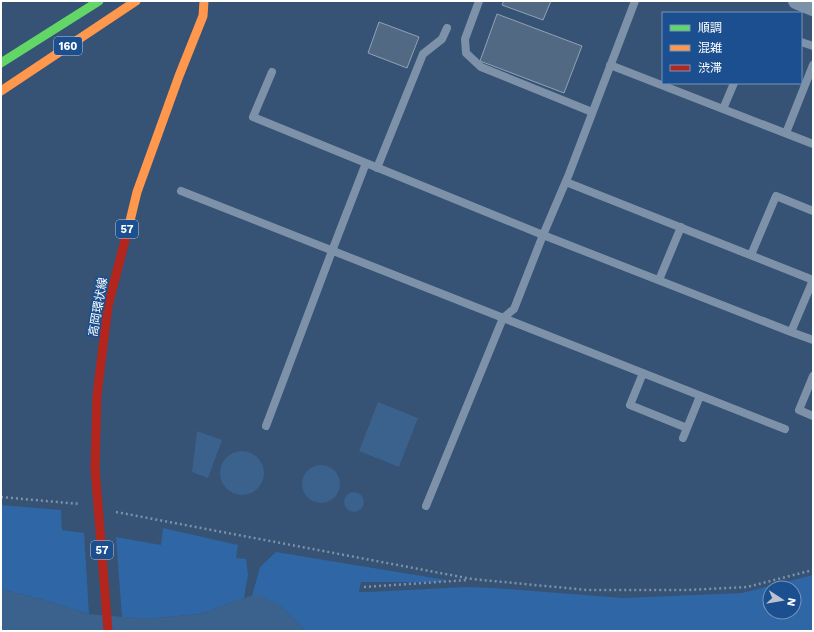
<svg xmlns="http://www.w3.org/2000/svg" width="814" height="632" viewBox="0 0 814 632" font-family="'Work Sans','Noto Sans JP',sans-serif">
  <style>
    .green { fill: #2f66a5; fill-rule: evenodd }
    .water { fill: #3b618d }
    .building { fill: #526984; stroke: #92a2b6 }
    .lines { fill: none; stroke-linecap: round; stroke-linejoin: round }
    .path { stroke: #7d92a8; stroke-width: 2.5; stroke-dasharray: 2 3; stroke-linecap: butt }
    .lane { stroke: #7d92a8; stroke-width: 8 }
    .street { stroke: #7d92a8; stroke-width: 16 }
    .fast { stroke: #63d668; stroke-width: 9 }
    .slow { stroke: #ff974d; stroke-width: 9 }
    .jam { stroke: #b3261e; stroke-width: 9 }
    .jam-bridge { stroke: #b3261e; stroke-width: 9 }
    .labels { text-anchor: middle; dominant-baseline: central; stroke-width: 3.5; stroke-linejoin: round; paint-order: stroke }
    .shield { fill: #1b4f8f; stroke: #bbcadd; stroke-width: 1 }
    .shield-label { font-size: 11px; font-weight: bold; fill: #fff }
    .street-label { font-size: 12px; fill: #fff; stroke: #1b4f8f }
  </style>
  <rect width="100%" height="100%" fill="#365274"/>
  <path class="green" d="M 1,505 L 61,510 L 62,530 L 84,533 L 89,614 L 51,602 L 1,589 Z
    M 163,528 L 238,545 L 236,558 L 246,559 L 248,575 L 244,598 L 200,614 L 146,619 L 122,617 L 116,537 L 161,545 Z
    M 276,552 L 446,580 L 440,582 L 361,582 L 359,592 L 369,592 L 465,587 L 494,588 L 623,598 L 742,593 L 813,575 L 813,631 L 306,631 L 281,606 L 252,596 L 260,567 ZM 770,588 L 794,588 L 794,612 L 770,612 Z"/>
  <path class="water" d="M 378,402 L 418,418 L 399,467 L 359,451 Z
    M 197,431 L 222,440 L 208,478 L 192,472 Z
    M220 473a22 22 0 1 1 44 0a22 22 0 1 1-44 0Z
    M302 484a19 19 0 1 1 38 0a19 19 0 1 1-38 0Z
    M344 502a10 10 0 1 1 20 0a10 10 0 1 1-20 0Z
    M 1,589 L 51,602 L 89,614 L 146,619 L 200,614 L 238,600 L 258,594 L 281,606 L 306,631 L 1,631 Z"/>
  <path class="building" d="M 504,1 L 551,1 L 543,20 L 502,5 Z
    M 497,14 L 582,46 L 564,93 L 480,61 Z
    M 379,22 L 419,37 L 407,68 L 368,53 Z"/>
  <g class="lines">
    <path class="path" d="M 1,497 L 80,504
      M 116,512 L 472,579 L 587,590 L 688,590 L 747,587 L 813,570
      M 364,587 L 468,580"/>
    <path class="lane" d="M 479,1 L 465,39 L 466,53 L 481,67 L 592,112
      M 801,42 L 813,46
      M 610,65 L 813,144
      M 272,72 L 253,117 L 366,163
      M 723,109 L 734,83
      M 786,133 L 813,65
      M 377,168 L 423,54 L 442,39 L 447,28
      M 566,182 L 813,280
      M 181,191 L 785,429
      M 751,255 L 776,196 L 813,211
      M 659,280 L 681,227
      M 813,280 L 791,332 L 813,340
      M 643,373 L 630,405 L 687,428
      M 813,376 L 799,410 L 813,416
      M 266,426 L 332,251 L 366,163 L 543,235 L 791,332
      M 683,438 L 700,396
      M 426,506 L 503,318 L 514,309 L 543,235 L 569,174 L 635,1"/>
    <path class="street" d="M 796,1 L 813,8"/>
    <path class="fast" d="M 1,63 L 99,1"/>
    <path class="slow" d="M 1,91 L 136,1
      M 129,225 L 137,192 L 179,76 L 203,16 L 204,1"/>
    <path class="jam" d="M 95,468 L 97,395 L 108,306 L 129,225"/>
    <path class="jam-bridge" d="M 95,468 L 108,631"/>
  </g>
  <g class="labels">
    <g class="shield">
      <rect x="54" y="37" width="28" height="18" rx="3"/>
      <rect x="116" y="220" width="22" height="18" rx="3"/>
      <rect x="91" y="541" width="22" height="18" rx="3"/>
    </g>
    <g class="shield-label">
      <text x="68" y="46">160</text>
      <text x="127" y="229">57</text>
      <text x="102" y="550">57</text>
    </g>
    <g class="street-label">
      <text transform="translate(98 307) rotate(-80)">高岡環状線</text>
    </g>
  </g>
  <rect width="814" height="632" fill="none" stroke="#ffffff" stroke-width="4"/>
  <rect x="662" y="12" width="140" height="72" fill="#1b4f8f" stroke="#7695bc"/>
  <rect x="670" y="25" width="20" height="6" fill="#63d668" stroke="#7695bc"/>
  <text x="698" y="32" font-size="12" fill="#ffffff">順調</text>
  <rect x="670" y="45" width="20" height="6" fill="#ff974d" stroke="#7695bc"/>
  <text x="698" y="52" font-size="12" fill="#ffffff">混雑</text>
  <rect x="670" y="65" width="20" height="6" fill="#b3261e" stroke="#7695bc"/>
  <text x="698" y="72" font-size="12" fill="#ffffff">渋滞</text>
  <g transform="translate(782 600) rotate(102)"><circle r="19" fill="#1b4f8f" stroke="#7695bc"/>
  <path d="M0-3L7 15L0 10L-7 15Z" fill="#b9c2ce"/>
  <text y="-6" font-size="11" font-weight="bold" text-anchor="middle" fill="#ffffff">N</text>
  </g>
</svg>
